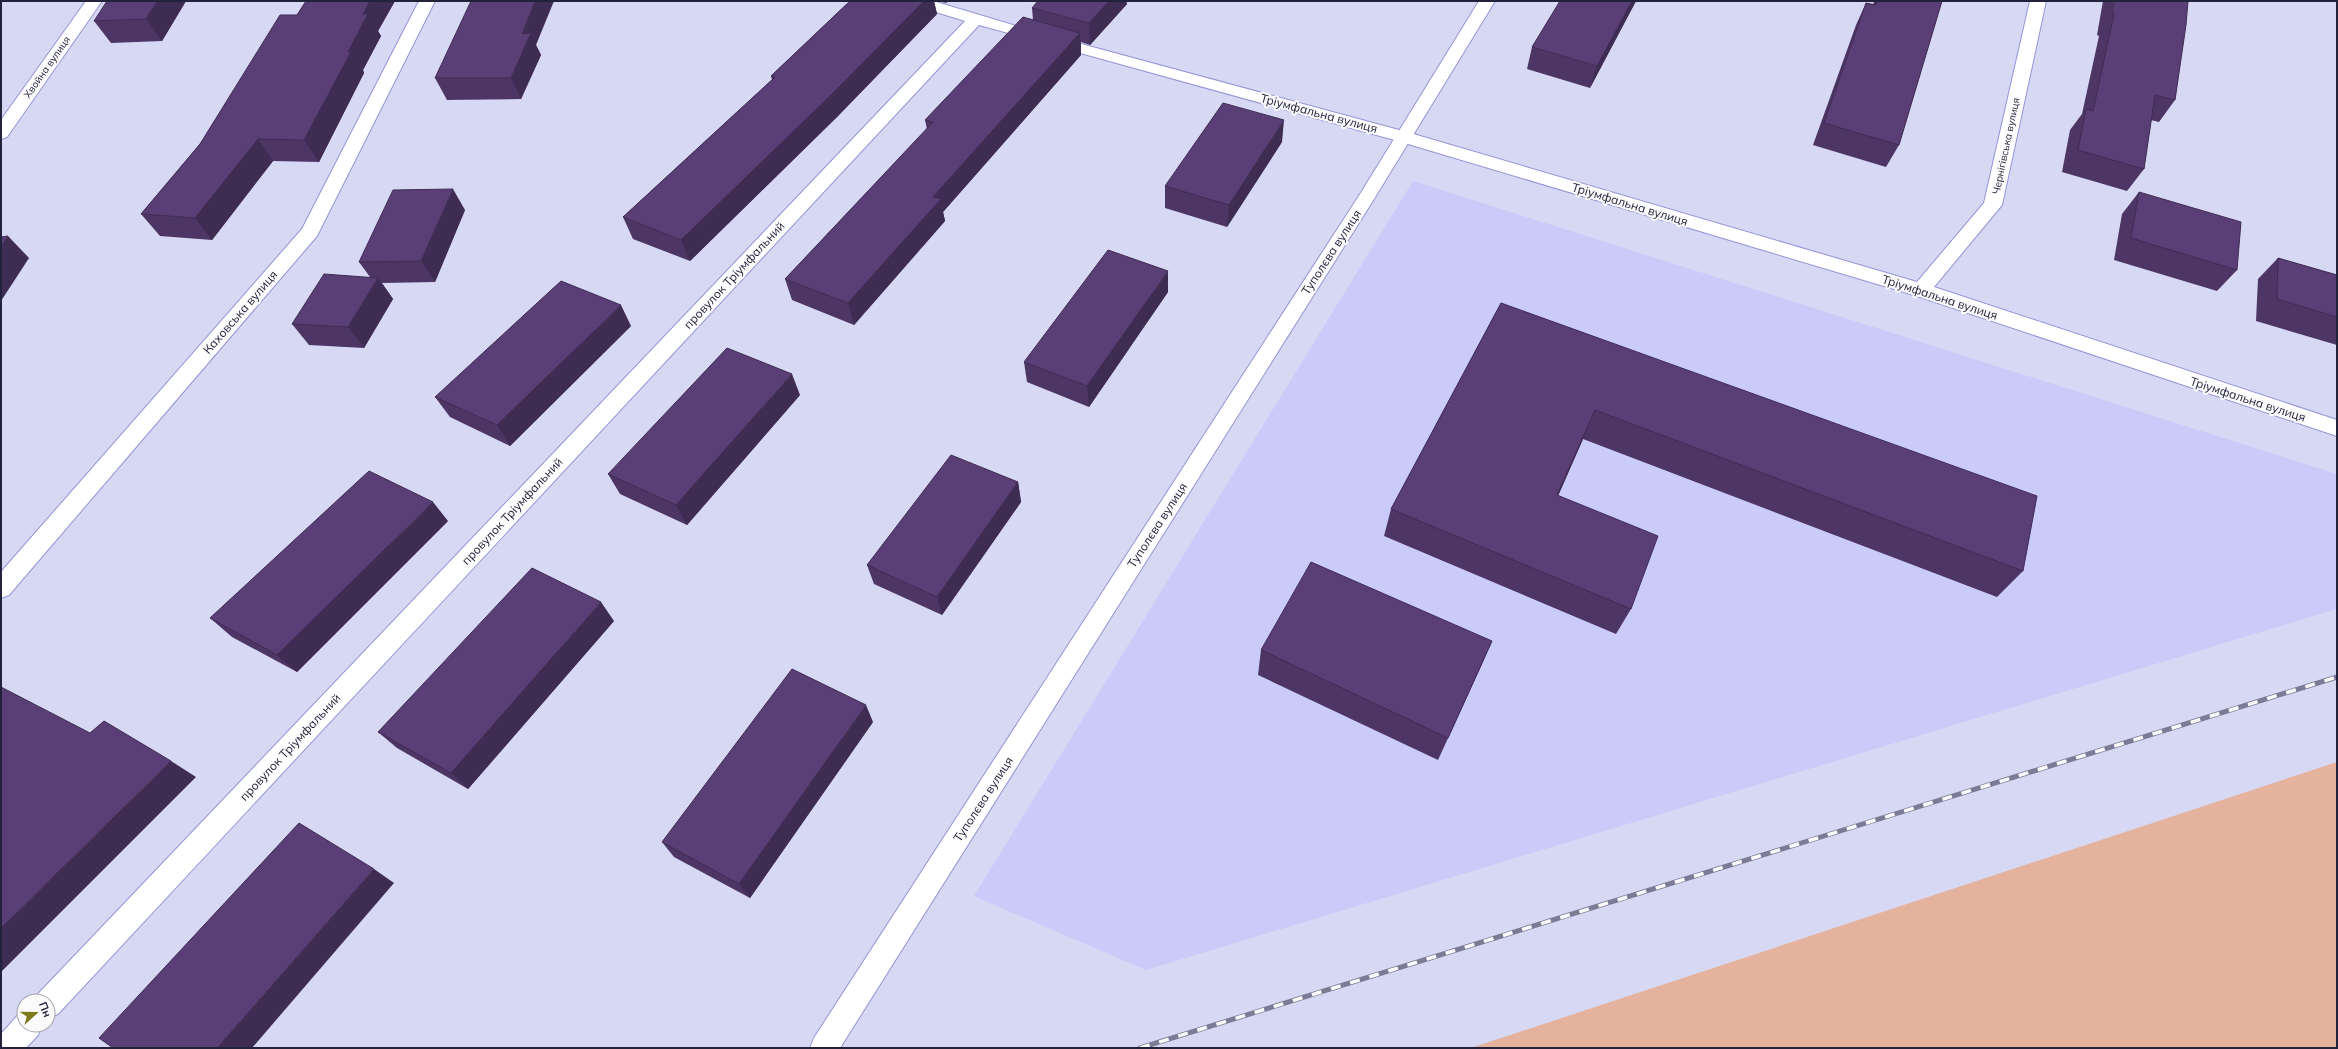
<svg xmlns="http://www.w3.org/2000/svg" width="2338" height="1049" viewBox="0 0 2338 1049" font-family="Mulish,sans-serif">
	<rect width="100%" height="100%" fill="#d7d8f4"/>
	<path fill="#cbcbf9" d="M1413,181l924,293v135l-1191,361 -172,-74z"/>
	<path fill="#e5b39d" d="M2337,762v286h-866z"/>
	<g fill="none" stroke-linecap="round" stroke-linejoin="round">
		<defs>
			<g id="minor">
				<path d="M86,1h16l-95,136 -6,2v-19z"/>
				<path d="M419,1h16l-118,235 -308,359 -8,3v-26l301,-343z"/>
				<path d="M908,1h25l93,28 384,104 507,149 67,-79 46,-202h16l-44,204 -68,82 403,133v16l-423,-141 -516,-154 -419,-116 -921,989 -10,4v-17h-13l3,-7 927,-973 -55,-17z"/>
				<path d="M24,1013v12h18l-4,10 -12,13h-25v-14l17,-19z"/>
			</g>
			<path id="tertiary" d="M1479,1h16l-121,198 -534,849h-30l4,-10 548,-847z"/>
		</defs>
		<use href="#minor" stroke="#9594d5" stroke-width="2"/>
		<use href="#tertiary" stroke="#9594d5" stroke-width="2"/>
		<use href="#minor" fill="#fff" fill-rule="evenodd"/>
		<use href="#tertiary" fill="#fff" fill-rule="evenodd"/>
		<defs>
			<path id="rail" d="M1140,1048l1197,-371"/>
		</defs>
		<use href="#rail" stroke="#7b7b95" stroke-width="5"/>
		<use href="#rail" stroke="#fbfbfb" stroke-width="3.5" stroke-dasharray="10" stroke-linecap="butt"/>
	</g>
	<g fill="#4d3666">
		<path d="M186,1l-24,40 -51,2 -17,-22z"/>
		<path d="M306,1h89l-17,30 3,5 -18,34 1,3 -45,89 -46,-1 -61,79 -52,-4 -19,-22 59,-70 97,-129z"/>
		<path d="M850,1h84l3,13 -100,103 -147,144 -57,-22 -10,-22 149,-137 -1,-4z"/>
		<path d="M938,1h11l-3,2z"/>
		<path d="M1038,1h88l1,3 -37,41 -9,-3v13l-138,157 2,9 -91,104 -62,-25 -7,-21 142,-150 -2,-9 108,-100 -1,-12z"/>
		<path d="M1636,1l-46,87 -63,-19 5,-22z"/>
		<path d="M1874,1h68l-43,144 -13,22 -73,-22 43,-120 10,-22 7,2z"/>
		<path d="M2103,1h85l-13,99 -16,22 -8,-2 -7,49 -17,22 -65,-19 8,-42 12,-16 17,-78 -2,-1z"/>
		<path d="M536,45l5,10 -20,44 -74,1 -12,-22z"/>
		<path d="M1282,142l-55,85 -62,-19v-22z"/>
		<path d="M2139,192l98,78 -20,21 -103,-31 8,-46z"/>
		<path d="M465,210l-30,72 -53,1 11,16 -29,49 -55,-3 -17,-21 78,-47 -11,-15z"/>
		<path d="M2278,258l59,17v70l-81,-24 2,-42z"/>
		<path d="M1168,292l-79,115 -62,-25 -3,-20z"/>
		<path d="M1501,303l522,268 -26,26 -414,-158 -25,57 73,113 -15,25 -232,-98 7,-27z"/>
		<path d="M631,326l-121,120 -60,-29 -15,-20z"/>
		<path d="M800,395l-113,130 -67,-31 -12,-20z"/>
		<path d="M1018,482l3,20 -79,113 -68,-31 -7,-19z"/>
		<path d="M448,521l-151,151 -65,-35 -22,-19z"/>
		<path d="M614,621l-146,168 -71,-41 -19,-16z"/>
		<path d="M1492,641l-11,25 -43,94 -180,-85 3,-25z"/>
		<path d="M873,722l-123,176 -76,-41 -12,-15z"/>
	</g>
	<g fill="#3f2c53">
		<path d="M157,1h29l-24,40 -16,-22z"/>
		<path d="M370,1h25l-17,30 3,5 -18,34 1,3 -45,89 -15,-22 44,-88 15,-38z"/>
		<path d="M535,1h19l-18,44 5,10 -20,44 -10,-21 11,-44z"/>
		<path d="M924,1h10l3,13 -100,103 -147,144 -9,-21z"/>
		<path d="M1109,1h17l1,3 -37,41 -1,-22z"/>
		<path d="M1632,1h4l-46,87 7,-22z"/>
		<path d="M1080,33l1,22 -138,157 2,9 -91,104 -6,-22 85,-106z"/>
		<path d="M1284,120l-2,22 -55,85 2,-22z"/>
		<path d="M258,139l15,22 -61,79 -17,-22z"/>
		<path d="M453,189l12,21 -30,72 -14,-21z"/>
		<path d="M8,236l21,22 -28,43v-54z"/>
		<path d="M1168,271v21l-79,115 -2,-21z"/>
		<path d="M378,278l15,21 -29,49 -16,-21z"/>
		<path d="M621,305l10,21 -121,120 -13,-21z"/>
		<path d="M792,374l8,21 -113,130 -11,-20z"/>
		<path d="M1595,410l-12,29 -37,84 11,-28z"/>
		<path d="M1018,482l3,20 -79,113 -5,-18z"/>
		<path d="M433,502l15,19 -151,151 -20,-17z"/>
		<path d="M601,602l13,19 -146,168 -17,-16z"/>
		<path d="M1492,641l-11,25 -43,94 10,-22z"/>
		<path d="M866,705l7,17 -123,176 -11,-14z"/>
		<path d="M171,761l25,16 -195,195v-44z"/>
		<path d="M374,869l20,14 -142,165h-35z"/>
	</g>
	<g fill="#5a3f77" stroke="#3f2c53">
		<path d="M107,1h50l-11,18 -52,2z"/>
		<path d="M306,1h64l-7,13h5l-20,38h3l-47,88 -46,-1 -63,79 -54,-4 59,-70 80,-129h17z"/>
		<path d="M471,1h64l-13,33 9,-1 -20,45h-76z"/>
		<path d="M850,1h74l-93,94 -150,145 -58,-23 152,-140 -4,-1z"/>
		<path d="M1038,1h71l-20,22 -57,-15z"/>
		<path d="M1560,1h72l-35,65 -65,-19z"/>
		<path d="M1877,1h65l-43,144 -75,-22 42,-120 10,2z"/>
		<path d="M2114,1h74l-2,24 -11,75 -20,-5 -11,74 -66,-19 8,-41 7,2 21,-97h-2z"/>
		<path d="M1023,17l57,16 -147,164 8,2 -93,104 -63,-24 148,-157 -8,-2z"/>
		<path d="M1223,103l61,17 -55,85 -64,-19z"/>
		<path d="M453,189l-32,72 -62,1 34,-72z"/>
		<path d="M2139,192l102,30 -4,48 -106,-32z"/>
		<path d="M8,236l-7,11v-10z"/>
		<path d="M1108,250l60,21 -81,115 -63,-24z"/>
		<path d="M2278,258l59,17v42l-60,-18z"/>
		<path d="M324,274l54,4 -30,49 -56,-3z"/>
		<path d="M561,281l60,24 -124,120 -62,-28z"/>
		<path d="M1501,303l536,193 -14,75 -428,-161 -38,85 101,41 -27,73 -240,-100z"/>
		<path d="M727,348l65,26 -116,131 -68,-31z"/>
		<path d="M951,455l67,27 -81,115 -70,-32z"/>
		<path d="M369,471l64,31 -156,153 -67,-37z"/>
		<path d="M1311,562l181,79 -44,97 -187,-88z"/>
		<path d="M532,568l69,34 -150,171 -73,-41z"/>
		<path d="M792,669l74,36 -127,179 -77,-42z"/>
		<path d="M1,687l89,46 14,-12 67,40 -170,167z"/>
		<path d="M299,823l75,46 -157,179h-104l-14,-10z"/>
	</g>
	<g text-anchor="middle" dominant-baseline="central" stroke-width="4" stroke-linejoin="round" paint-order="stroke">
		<g font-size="10" fill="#23223c" stroke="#fbfbfb">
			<text transform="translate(47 67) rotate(-55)">Хвойна вулиця</text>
			<text transform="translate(2006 146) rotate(-78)">Чернігівська вулиця</text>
		</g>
		<g font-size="12" fill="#23223c" stroke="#fbfbfb">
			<text transform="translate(1319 113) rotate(15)">Тріумфальна вулиця</text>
			<text transform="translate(1630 204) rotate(17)">Тріумфальна вулиця</text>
			<text transform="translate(1331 252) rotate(-57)">Туполєва вулиця</text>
			<text transform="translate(734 275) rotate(-47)">провулок Тріумфальний</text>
			<text transform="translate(1940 297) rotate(18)">Тріумфальна вулиця</text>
			<text transform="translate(240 312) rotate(-49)">Каховська вулиця</text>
			<text transform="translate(2248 399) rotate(18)">Тріумфальна вулиця</text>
			<text transform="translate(512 511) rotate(-47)">провулок Тріумфальний</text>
			<text transform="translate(1157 525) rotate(-57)">Туполєва вулиця</text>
			<text transform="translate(290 747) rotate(-47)">провулок Тріумфальний</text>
			<text transform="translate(983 799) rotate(-57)">Туполєва вулиця</text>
		</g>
	</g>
	<rect width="2338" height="1049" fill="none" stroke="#23223c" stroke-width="4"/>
	<g transform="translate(36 1013) rotate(69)"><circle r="19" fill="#fbfbfb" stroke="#a5a4af"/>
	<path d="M0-3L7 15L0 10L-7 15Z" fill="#80781d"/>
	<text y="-6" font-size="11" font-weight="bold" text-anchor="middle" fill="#23223c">Пн</text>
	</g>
</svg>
